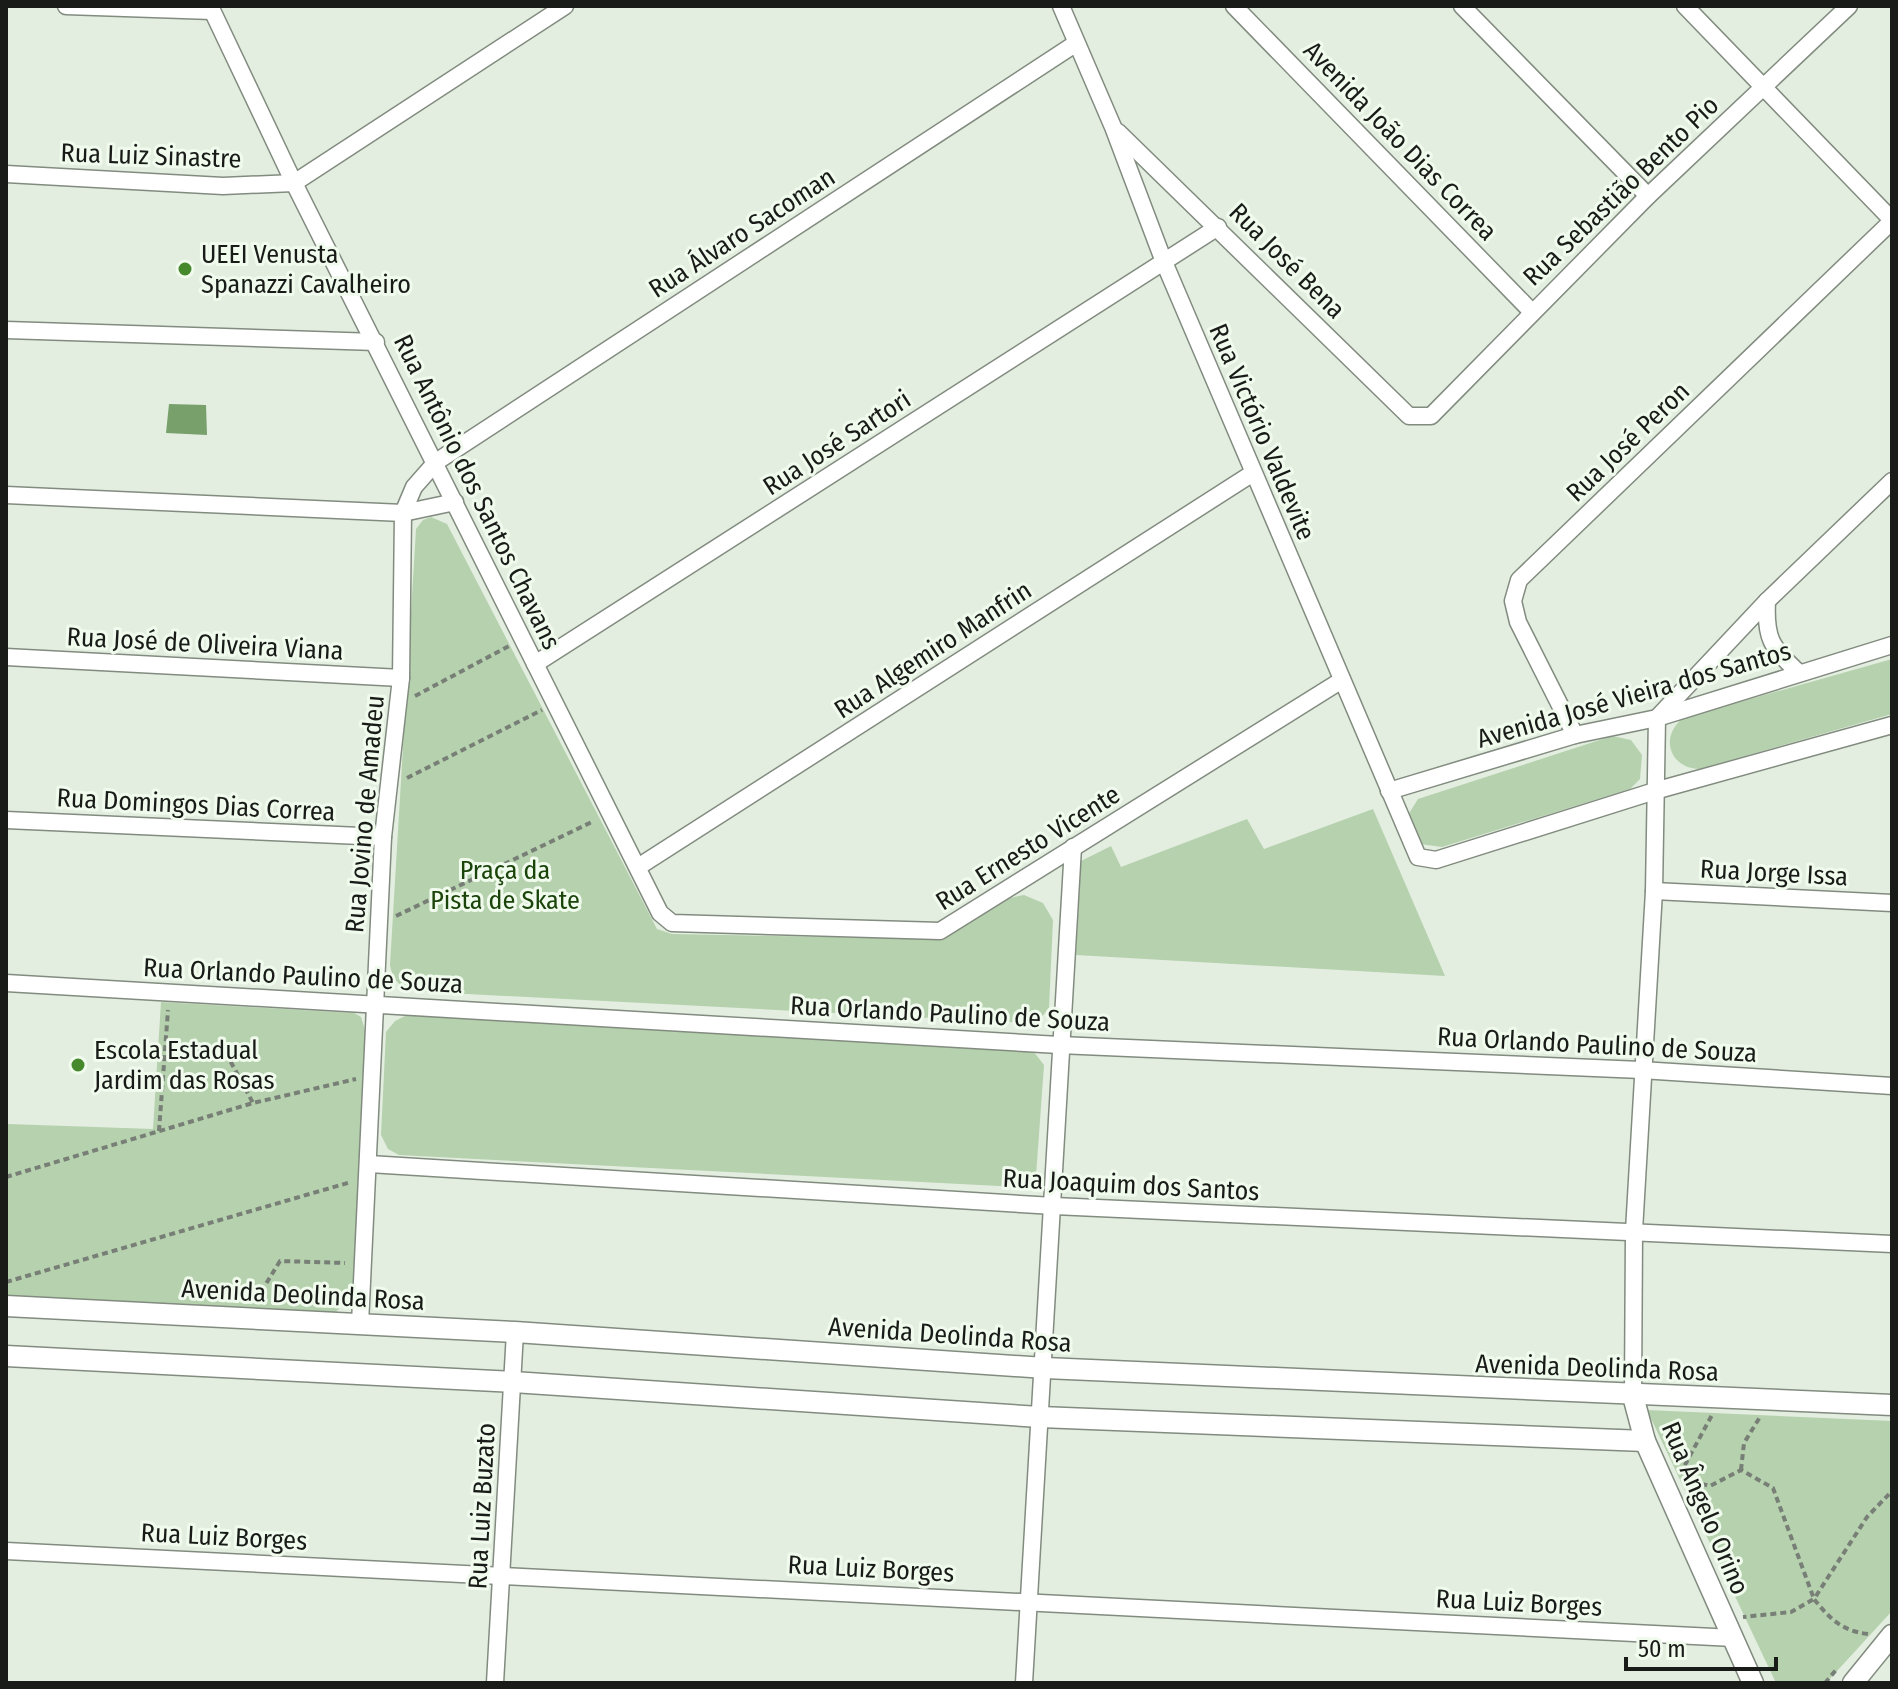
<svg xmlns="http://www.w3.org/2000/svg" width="1898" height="1689" viewBox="0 0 1898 1689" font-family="'Fira Sans Condensed',sans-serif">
	<rect width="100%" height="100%" fill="#e3eee0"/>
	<g fill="#b6d1ae">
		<path d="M431,517l16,7 210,405 15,5 271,5 66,-41 15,-3 19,8 10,17 -4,88 -8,10 -13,5 -618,-32c-12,-6 -18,-13 -20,-26l26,-436 7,-9z"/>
		<path d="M1892,659v55l-193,55c-29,-1 -40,-32 -16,-51z"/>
		<path d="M1612,736l19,4 11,15 -2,24 -10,10 -188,58 -22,-3 -12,-29 10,-16z"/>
		<path d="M1373,809l72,167 -369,-21 5,-94 30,-15 10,21 126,-48 17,30z"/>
		<path d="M161,1002l193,11 7,4 4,13 -12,265 -19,19 -328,-17 2,-173 145,5z"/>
		<path d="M407,1015l623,32 14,18 -8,111 -6,7 -11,4 -620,-32 -11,-6 -7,-14 5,-103 9,-11z"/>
		<path d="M1647,1410l245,11v190l-66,72h-50z"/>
	</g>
	<path fill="#77a06b" d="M169,404l37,1 1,30 -41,-2z"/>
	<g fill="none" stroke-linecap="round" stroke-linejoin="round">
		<defs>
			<g id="minor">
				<path d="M66,6l146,5"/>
				<path d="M210,6l84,177 366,730 12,10 268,8 402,-251"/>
				<path d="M1061,6l52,121 51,135 254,595 18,3 222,-70 234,-65"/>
				<path d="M1234,6l297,305"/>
				<path d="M1462,6l186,190"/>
				<path d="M1685,6l207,214"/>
				<path d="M1118,132l291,284h22l217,-220 201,-190"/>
				<path d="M6,174l217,12 71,-3 271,-177"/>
				<path d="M6,330l370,12"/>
				<path d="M6,495l397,18 52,-11"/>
				<path d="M1767,601c-2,37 4,46 31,71"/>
				<path d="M6,657l395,21"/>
				<path d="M535,664l683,-437"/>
				<path d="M1575,735l-57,-113 -5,-21 6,-21 373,-359"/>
				<path d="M1389,791l186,-56 82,-17 235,-73"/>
				<path d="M6,820l377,17"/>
				<path d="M638,867l615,-394"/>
				<path d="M1654,891l238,12"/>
				<path d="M6,983l1053,62 582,25 251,16"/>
				<path d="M369,1164l685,42 838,38"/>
				<path d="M360,1324l23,-487 18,-159 2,-165 11,-26 22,-25 639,-418"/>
				<path d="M1633,1396l1,-165 20,-340 3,-173 110,-117 125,-120"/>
				<path d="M6,1551l1728,87"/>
				<path d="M495,1683l20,-351"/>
				<path d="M1024,1683l49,-836"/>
			</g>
			<g id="tertiary">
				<path d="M6,1306l509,26 530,36 847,37"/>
				<path d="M6,1356l507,26 527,35 605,24"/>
				<path d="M1633,1396l12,45 108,242"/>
				<path d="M1853,1683l39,-48"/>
			</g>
		</defs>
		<use href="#minor" stroke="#828b7f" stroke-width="19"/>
		<use href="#tertiary" stroke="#828b7f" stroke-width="23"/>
		<g stroke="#787f76" stroke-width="4" stroke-dasharray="6 4" stroke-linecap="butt">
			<path d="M415,696l94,-50"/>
			<path d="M407,778l135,-68"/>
			<path d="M396,916l198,-95"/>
			<path d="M166,1049l60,4 27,50"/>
			<path d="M159,1131l9,-121"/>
			<path d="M6,1177l247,-74 103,-24"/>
			<path d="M6,1282l345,-100"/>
			<path d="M256,1300l24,-39 65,2"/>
			<path d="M1741,1470l3,-27 16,-26"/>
			<path d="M1680,1474l32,-59"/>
			<path d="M1682,1479l28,7 31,-16 32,18 41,111 -23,13 -48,5"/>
			<path d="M1868,1634c-26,-3 -38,-15 -54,-35l53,-82 25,-26"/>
			<path d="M1825,1683l11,-13"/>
		</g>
		<use href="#minor" stroke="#fff" stroke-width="16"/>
		<use href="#tertiary" stroke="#fff" stroke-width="20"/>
	</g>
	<g fill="#46892d" stroke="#f0fbed" stroke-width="3">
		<circle cx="185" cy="269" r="8"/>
		<circle cx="78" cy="1065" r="8"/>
	</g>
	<g text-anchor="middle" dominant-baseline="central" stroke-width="6" stroke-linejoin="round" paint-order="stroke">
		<g font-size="26" fill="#181b17" stroke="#f0fbed">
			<text transform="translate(1400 141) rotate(46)">Avenida João Dias Correa</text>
			<text transform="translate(151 156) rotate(2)">Rua Luiz Sinastre</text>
			<text transform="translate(1621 191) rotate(-44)">Rua Sebastião Bento Pio</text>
			<text transform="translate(742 233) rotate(-33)">Rua Álvaro Sacoman</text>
			<text transform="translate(1287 261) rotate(45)">Rua José Bena</text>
			<text transform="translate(1262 432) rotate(67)">Rua Victório Valdevite</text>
			<text transform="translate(1628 442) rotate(-44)">Rua José Peron</text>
			<text transform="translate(837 443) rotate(-33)">Rua José Sartori</text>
			<text transform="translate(477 492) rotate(64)">Rua Antônio dos Santos Chavans</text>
			<text transform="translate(205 644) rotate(3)">Rua José de Oliveira Viana</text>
			<text transform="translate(933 650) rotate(-33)">Rua Algemiro Manfrin</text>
			<text transform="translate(1634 695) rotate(-16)">Avenida José Vieira dos Santos</text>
			<text transform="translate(196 805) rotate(3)">Rua Domingos Dias Correa</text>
			<text transform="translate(365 814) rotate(-85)">Rua Jovino de Amadeu</text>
			<text transform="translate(1028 848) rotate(-32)">Rua Ernesto Vicente</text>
			<text transform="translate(1774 873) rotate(3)">Rua Jorge Issa</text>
			<text transform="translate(303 976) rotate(3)">Rua Orlando Paulino de Souza</text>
			<text transform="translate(950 1014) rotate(3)">Rua Orlando Paulino de Souza</text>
			<text transform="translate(1597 1045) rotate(3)">Rua Orlando Paulino de Souza</text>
			<text transform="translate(1131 1185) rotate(3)">Rua Joaquim dos Santos</text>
			<text transform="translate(303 1295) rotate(3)">Avenida Deolinda Rosa</text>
			<text transform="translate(950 1335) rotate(4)">Avenida Deolinda Rosa</text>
			<text transform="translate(1597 1368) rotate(2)">Avenida Deolinda Rosa</text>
			<text transform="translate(482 1506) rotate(-87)">Rua Luiz Buzato</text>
			<text transform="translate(1705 1508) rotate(67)">Rua Ângelo Orino</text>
			<text transform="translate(224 1537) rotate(3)">Rua Luiz Borges</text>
			<text transform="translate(871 1569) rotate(3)">Rua Luiz Borges</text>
			<text transform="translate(1519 1603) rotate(3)">Rua Luiz Borges</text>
		</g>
		<g font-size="26" fill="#181b17" stroke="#f0fbed" text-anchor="start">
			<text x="201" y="254">UEEI Venusta<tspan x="201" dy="30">Spanazzi Cavalheiro</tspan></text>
			<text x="94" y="1050">Escola Estadual<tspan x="94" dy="30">Jardim das Rosas</tspan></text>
		</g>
		<g font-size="26" fill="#1b440b" stroke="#f0fbed">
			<text x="505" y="870">Praça da<tspan x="505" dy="30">Pista de Skate</tspan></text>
		</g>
	</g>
	<rect width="1898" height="1689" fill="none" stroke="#181b17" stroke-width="16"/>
	<path d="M1626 1657v12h150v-12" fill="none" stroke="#181b17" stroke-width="4"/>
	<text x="1638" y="1657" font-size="24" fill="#181b17" stroke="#f0fbed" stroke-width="6" paint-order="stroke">50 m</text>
</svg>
